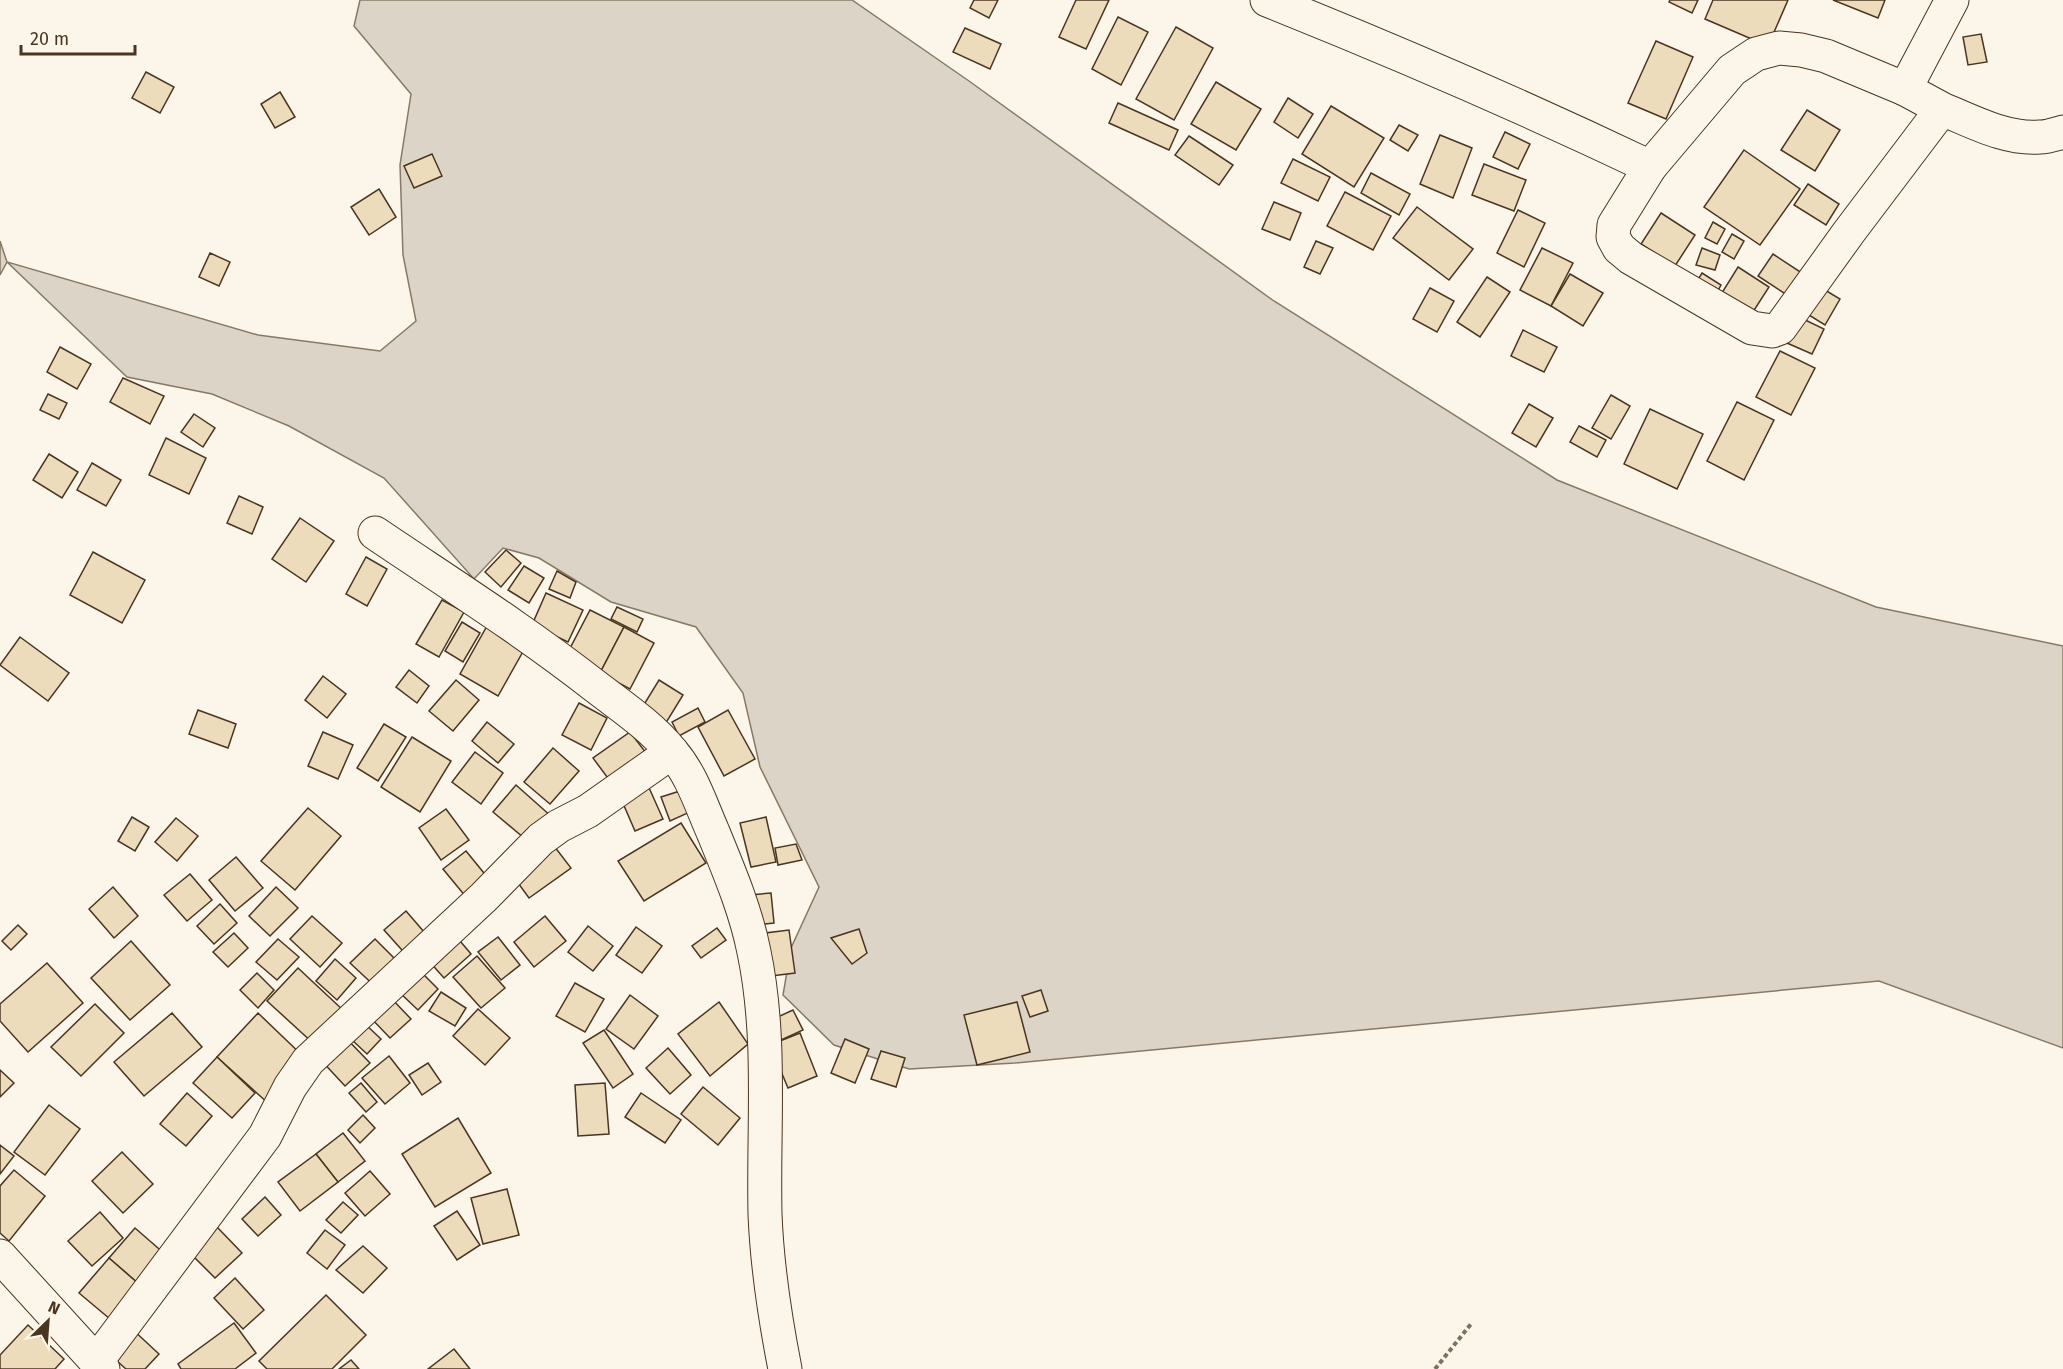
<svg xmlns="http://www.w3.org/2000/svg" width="2063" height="1369" viewBox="0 0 2063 1369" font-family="'Fira Sans',sans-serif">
	<rect width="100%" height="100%" fill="#fbf6e9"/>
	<path fill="#dcd4c6" stroke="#887966" stroke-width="1.5" d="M360,0h492l117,81 305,220 283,179 319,127 187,39v402l-184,-67 -864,82 -106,6 -75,-24 -51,-50 8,-47 28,-61 -59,-120 -17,-74 -47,-66 -85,-25 -72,-44 -36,-10 -29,31 -90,-101 -95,-52 -77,-32 -85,-17 -120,-115 -7,13v-34l7,21 251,73 122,16 36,-30 -13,-66 -3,-90 11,-71 -57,-68z"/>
	<g fill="#ecdcbc" stroke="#4a3520" stroke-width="1.5">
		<path d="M974,0h24l-9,18 -19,-10z"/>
		<path d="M1076,0h33l-23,49 -27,-12z"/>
		<path d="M1670,0h28l-6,13 -23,-11z"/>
		<path d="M1713,0h75l-20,46 -63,-27z"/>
		<path d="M1833,0h52l-7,18z"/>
		<path d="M1118,17l30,15 -27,53 -29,-16z"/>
		<path d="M1176,27l37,21 -39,72 -38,-21z"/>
		<path d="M965,28l36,16 -11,25 -37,-17z"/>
		<path d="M1981,34l6,28 -19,3 -5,-28z"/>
		<path d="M1656,41l37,16 -27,62 -38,-16z"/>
		<path d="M146,72l28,15 -14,26 -28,-15z"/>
		<path d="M1216,82l45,27 -25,41 -45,-26z"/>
		<path d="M280,92l15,25 -20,11 -14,-24z"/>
		<path d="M1288,98l25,16 -15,24 -24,-16z"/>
		<path d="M1118,103l60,27 -9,20 -60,-27z"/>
		<path d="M1331,106l53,32 -30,49 -52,-33z"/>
		<path d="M1807,110l33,20 -25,41 -34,-21z"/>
		<path d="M1399,125l19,10 -10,16 -18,-11z"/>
		<path d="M1505,132l25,12 -12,25 -25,-12z"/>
		<path d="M1440,135l32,13 -19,50 -33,-14z"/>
		<path d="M1189,136l44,29 -14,20 -44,-30z"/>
		<path d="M1744,150l56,39 -40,56 -56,-38z"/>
		<path d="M432,154l10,22 -28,12 -10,-22z"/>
		<path d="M1293,159l37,18 -12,24 -37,-18z"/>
		<path d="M1484,164l42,16 -12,31 -42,-16z"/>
		<path d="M1371,173l39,21 -11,21 -38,-22z"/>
		<path d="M1808,184l31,20 -13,21 -32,-20z"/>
		<path d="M379,189l17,28 -27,18 -18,-28z"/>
		<path d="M1345,192l46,24 -18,34 -46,-24z"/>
		<path d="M1274,202l27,11 -11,27 -28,-11z"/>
		<path d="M1417,207l56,42 -24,31 -56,-42z"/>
		<path d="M1518,210l27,13 -21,44 -27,-14z"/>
		<path d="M1661,213l34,22 -20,31 -34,-22z"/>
		<path d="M1713,222l12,7 -8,15 -12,-6z"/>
		<path d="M1732,234l12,7 -10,18 -12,-7z"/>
		<path d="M1316,241l17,7 -13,26 -16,-7z"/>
		<path d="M1542,248l31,15 -22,43 -31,-16z"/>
		<path d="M1702,248l18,7 -5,15 -19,-5z"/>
		<path d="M210,253l20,9 -11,24 -20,-9z"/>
		<path d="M1773,254l35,23 -15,22 -35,-23z"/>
		<path d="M1738,267l31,20 -18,28 -31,-19z"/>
		<path d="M1702,273l19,12 -10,18 -20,-12z"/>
		<path d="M1570,274l33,19 -20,33 -32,-20z"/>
		<path d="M1487,277l23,15 -30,45 -23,-15z"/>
		<path d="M1820,287l20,12 -15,26 -21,-13z"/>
		<path d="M1430,288l24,13 -17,31 -24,-13z"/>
		<path d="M1799,317l25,12 -12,25 -25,-11z"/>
		<path d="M1523,330l34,17 -13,25 -33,-16z"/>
		<path d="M60,347l31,17 -14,25 -30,-17z"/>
		<path d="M1780,351l35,17 -24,47 -35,-18z"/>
		<path d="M123,378l41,18 -14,28 -40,-22z"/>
		<path d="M48,394l19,9 -8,16 -19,-9z"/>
		<path d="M1611,395l19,11 -19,33 -19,-11z"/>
		<path d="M1737,402l37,18 -30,60 -37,-19z"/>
		<path d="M1529,404l24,14 -17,29 -24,-14z"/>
		<path d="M1650,409l53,25 -26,55 -53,-25z"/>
		<path d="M194,414l21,14 -12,19 -22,-15z"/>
		<path d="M1579,426l27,14 -9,17 -27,-15z"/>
		<path d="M166,438l40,20 -17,36 -40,-19z"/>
		<path d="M49,454l29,18 -16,26 -29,-18z"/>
		<path d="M92,463l29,17 -15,26 -29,-16z"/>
		<path d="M239,496l24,11 -11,27 -25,-11z"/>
		<path d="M300,518l34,23 -28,41 -34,-23z"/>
		<path d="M506,550l15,13 -20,24 -16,-15z"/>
		<path d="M93,552l52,28 -23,43 -52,-28z"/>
		<path d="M366,557l21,12 -20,37 -21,-12z"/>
		<path d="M524,566l20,12 -15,25 -21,-13z"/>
		<path d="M557,571l19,11 -6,16 -21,-9z"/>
		<path d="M546,593l37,17 -15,32 -36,-17z"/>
		<path d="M442,600l22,12 -25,45 -23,-13z"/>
		<path d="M617,607l26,12 -6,13 -26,-13z"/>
		<path d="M590,610l34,17 -24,46 -34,-17z"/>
		<path d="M462,622l18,11 -17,29 -18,-11z"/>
		<path d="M487,626l38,22 -27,48 -38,-22z"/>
		<path d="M624,627l30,16 -24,46 -30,-16z"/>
		<path d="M20,637l49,36 -21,28 -48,-36z"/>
		<path d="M409,670l20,16 -12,17 -21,-16z"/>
		<path d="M323,676l23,18 -19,24 -22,-18z"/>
		<path d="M456,680l23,20 -26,31 -24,-20z"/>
		<path d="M659,680l24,15 -19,31 -24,-15z"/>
		<path d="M579,703l28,15 -16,32 -29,-15z"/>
		<path d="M698,708l7,14 -26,14 -7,-14z"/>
		<path d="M198,710l38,14 -8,24 -39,-14z"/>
		<path d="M728,710l27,49 -31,17 -26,-49z"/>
		<path d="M487,722l27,22 -16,19 -26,-22z"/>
		<path d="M384,724l22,13 -28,44 -21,-13z"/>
		<path d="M323,732l30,13 -15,34 -30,-13z"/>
		<path d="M630,732l20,26 -37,27 -20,-27z"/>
		<path d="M412,737l39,24 -31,51 -39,-25z"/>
		<path d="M553,748l26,23 -29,33 -26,-22z"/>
		<path d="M475,752l28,21 -22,31 -29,-22z"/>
		<path d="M646,781l17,38 -28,12 -16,-37z"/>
		<path d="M516,785l36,32 -22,26 -37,-31z"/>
		<path d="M680,791l10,21 -20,9 -9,-24z"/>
		<path d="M308,808l33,28 -46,54 -34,-29z"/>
		<path d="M446,809l23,31 -28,20 -22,-32z"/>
		<path d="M132,817l17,10 -14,24 -17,-10z"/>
		<path d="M766,817l10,45 -25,5 -11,-44z"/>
		<path d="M176,818l22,18 -21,25 -22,-19z"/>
		<path d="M681,823l25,40 -62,38 -26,-40z"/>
		<path d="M551,842l20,26 -42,30 -19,-26z"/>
		<path d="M796,844l6,16 -24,5 -3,-17z"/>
		<path d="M466,851l22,27 -22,19 -23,-28z"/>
		<path d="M236,857l27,31 -28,23 -26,-31z"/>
		<path d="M190,874l22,26 -25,21 -23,-26z"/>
		<path d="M113,887l25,29 -24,22 -25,-29z"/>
		<path d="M276,887l22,21 -28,28 -21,-20z"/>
		<path d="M771,893l3,30 -21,2 -3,-30z"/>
		<path d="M220,904l17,19 -23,21 -17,-18z"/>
		<path d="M406,911l25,29 -21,19 -26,-29z"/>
		<path d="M312,916l30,27 -22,24 -30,-28z"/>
		<path d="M545,916l21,25 -32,26 -20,-25z"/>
		<path d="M18,925l9,9 -16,16 -9,-9z"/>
		<path d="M588,926l25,20 -20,25 -25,-19z"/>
		<path d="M636,927l26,19 -20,27 -26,-18z"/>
		<path d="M717,928l9,12 -25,18 -9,-12z"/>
		<path d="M859,929l8,24 -15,11 -21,-26z"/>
		<path d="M789,930l6,43 -32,4 -6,-43z"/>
		<path d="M234,933l14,15 -20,19 -15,-15z"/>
		<path d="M455,935l16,19 -27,24 -16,-18z"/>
		<path d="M498,937l22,28 -19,15 -23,-28z"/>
		<path d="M278,939l21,18 -22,23 -21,-18z"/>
		<path d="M375,939l27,27 -23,24 -29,-27z"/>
		<path d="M131,941l39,44 -40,35 -39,-42z"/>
		<path d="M477,956l28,32 -24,20 -28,-31z"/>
		<path d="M335,959l21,19 -19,22 -21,-19z"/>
		<path d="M47,963l36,40 -55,49 -28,-31v-17z"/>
		<path d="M298,968l46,43 -30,33 -47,-43z"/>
		<path d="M419,970l19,19 -20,21 -20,-19z"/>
		<path d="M257,973l17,17 -16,18 -18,-18z"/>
		<path d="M575,983l29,16 -19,33 -29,-16z"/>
		<path d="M1041,990l7,21 -18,6 -8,-21z"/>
		<path d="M441,992l25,16 -11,18 -26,-15z"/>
		<path d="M630,995l28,21 -24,33 -28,-20z"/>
		<path d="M390,997l21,22 -21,19 -21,-22z"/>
		<path d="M719,1002l29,42 -38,32 -32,-42z"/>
		<path d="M1017,1002l13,50 -53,13 -13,-50z"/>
		<path d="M95,1004l29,29 -43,43 -30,-29z"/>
		<path d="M478,1009l32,29 -25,27 -32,-29z"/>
		<path d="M793,1010l10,20 -24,11 -10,-20z"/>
		<path d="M172,1013l30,34 -58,49 -30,-34z"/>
		<path d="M258,1013l49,47 -38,44 -52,-47z"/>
		<path d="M365,1024l16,15 -14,15 -16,-15z"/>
		<path d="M604,1030l29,44 -20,14 -30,-45z"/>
		<path d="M800,1033l17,43 -29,12 -18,-43z"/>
		<path d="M344,1036l26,27 -25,23 -26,-28z"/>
		<path d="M845,1039l24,10 -14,34 -24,-10z"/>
		<path d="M668,1048l23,27 -21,19 -24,-26z"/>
		<path d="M881,1051l24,7 -9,29 -25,-8z"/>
		<path d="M389,1056l21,27 -25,21 -23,-26z"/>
		<path d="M217,1057l38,36 -23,25 -39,-35z"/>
		<path d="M428,1063l13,19 -19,13 -13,-20z"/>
		<path d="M0,1070l14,13 -14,14z"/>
		<path d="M361,1083l16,19 -11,10 -17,-19z"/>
		<path d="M605,1083l4,51 -31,2 -3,-51z"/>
		<path d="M703,1087l37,31 -22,27 -37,-31z"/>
		<path d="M187,1093l25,23 -26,30 -26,-22z"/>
		<path d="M641,1093l40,27 -16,23 -40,-26z"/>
		<path d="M49,1105l31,24 -35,46 -31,-23z"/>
		<path d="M363,1115l12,13 -15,15 -12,-13z"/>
		<path d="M458,1118l33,55 -56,34 -33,-53z"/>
		<path d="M343,1133l22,28 -27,21 -22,-28z"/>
		<path d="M0,1145l14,11 -14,18z"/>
		<path d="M122,1152l31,32 -30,29 -31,-32z"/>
		<path d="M316,1154l22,28 -38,29 -22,-29z"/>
		<path d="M14,1170l31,26 -36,45 -9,-8v-47z"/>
		<path d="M370,1171l20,23 -25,22 -20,-23z"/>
		<path d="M507,1189l12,46 -36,9 -12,-46z"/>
		<path d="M265,1197l16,18 -23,21 -16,-17z"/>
		<path d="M343,1202l15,13 -17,18 -15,-13z"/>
		<path d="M457,1211l23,34 -23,15 -23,-34z"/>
		<path d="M100,1212l23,26 -31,28 -24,-25z"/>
		<path d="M217,1227l25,26 -27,25 -25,-25z"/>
		<path d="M135,1228l31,27 -26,30 -31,-27z"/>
		<path d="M325,1230l20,15 -18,24 -20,-16z"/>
		<path d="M363,1246l24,22 -24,25 -27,-23z"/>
		<path d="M109,1258l31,27 -30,34 -31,-26z"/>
		<path d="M235,1278l29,32 -21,19 -29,-31z"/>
		<path d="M326,1295l40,40 -34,34h-65l-8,-8z"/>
		<path d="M234,1323l22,30 -21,16h-54l-3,-5z"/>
		<path d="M28,1325l36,34 -9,10h-55v-14z"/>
		<path d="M131,1328l28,26 -14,15h-19l-18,-16z"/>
		<path d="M454,1349l16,20h-42z"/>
		<path d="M351,1360l8,9h-20z"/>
	</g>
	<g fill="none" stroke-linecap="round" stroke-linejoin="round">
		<defs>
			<g id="street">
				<path d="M1267,0c130,52 257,107 383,167"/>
				<path d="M1905,89l47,-89"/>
				<path d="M1942,109l-37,-20 -79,-33 -25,-6 -22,-2 -23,6 -24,16 -82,97 -36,58 -1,12 6,11 12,10 121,70 20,3 8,-3 69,-96 93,-123c30,12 64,31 98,28 8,0 16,-3 23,-5"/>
				<path d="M375,533c74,50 150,98 220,153 26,20 56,40 77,66 20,23 29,53 41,80 16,39 33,79 41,120 18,86 9,175 11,262 2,52 10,104 20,155"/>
				<path d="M0,1256l103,113"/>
				<path d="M96,1362l169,-226 25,-49 18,-26 176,-164 57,-58 18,-13 29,-15 84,-59"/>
			</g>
		</defs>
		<use href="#street" stroke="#4a3520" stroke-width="35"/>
		<path stroke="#7f6f5c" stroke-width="4" stroke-dasharray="4.5 3" stroke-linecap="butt" d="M1435,1369l36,-45"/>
		<use href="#street" stroke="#fbf6e9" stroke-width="33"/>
	</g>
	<g transform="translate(48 1321) rotate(25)" stroke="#fbf6e9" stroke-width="4.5" paint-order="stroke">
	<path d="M0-4.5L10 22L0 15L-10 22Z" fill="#4a3520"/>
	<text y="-9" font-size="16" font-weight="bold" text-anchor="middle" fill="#4a3520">N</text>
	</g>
	<path d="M21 45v9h114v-9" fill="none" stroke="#4a3520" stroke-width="3"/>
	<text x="30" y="45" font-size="18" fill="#4a3520" stroke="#fbf6e9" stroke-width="4.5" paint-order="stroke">20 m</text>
</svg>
